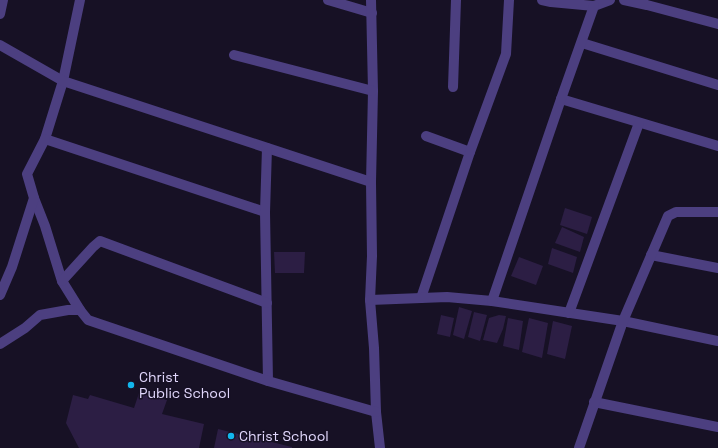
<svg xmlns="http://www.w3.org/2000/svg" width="718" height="448" viewBox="0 0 718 448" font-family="'Space Grotesk',sans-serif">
	<rect width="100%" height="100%" fill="#171125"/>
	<g fill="#2c1e44">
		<path d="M565,208l27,9 -5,17 -27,-9z"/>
		<path d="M562,227l22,10 -4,15 -25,-9z"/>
		<path d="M552,248l25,9 -4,16 -25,-9z"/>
		<path d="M274,252h31l-1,21h-29z"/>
		<path d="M519,257l24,9 -7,19 -25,-9z"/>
		<path d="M459,307l13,4 -8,28 -11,-4z"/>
		<path d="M474,312l13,3 -7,26 -12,-4z"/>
		<path d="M441,315l13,3 -4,19 -13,-3z"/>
		<path d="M499,315l7,1 -3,13 -6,14 -14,-3 6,-22z"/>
		<path d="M508,318l15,3 -4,29 -16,-4z"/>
		<path d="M529,318l19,5 -6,35 -20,-6z"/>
		<path d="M553,321l19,5 -7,33 -18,-5z"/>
		<path d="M139,393l28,7 -5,14 42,10 -5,24h-120l-13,-25 7,-28 15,4 2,-4 44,13z"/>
		<path d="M218,429l74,18v1h-78z"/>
	</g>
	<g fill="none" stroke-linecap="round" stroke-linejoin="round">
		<g stroke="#4c3f80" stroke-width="10">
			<path d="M80,0l-17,81 -18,58 220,73"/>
			<path d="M328,0l44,13"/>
			<path d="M371,0l2,91 -2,91 1,74 -2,44 4,48 2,64 4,36"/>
			<path d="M542,0l9,2 43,4 16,-6"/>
			<path d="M624,0l23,5 71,19"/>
			<path d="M0,14l3,-14"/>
			<path d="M582,43l136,42"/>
			<path d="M0,45l63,36 308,101"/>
			<path d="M234,55l139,36"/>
			<path d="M453,87l3,-87"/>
			<path d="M561,99l157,47"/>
			<path d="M426,136l44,16"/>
			<path d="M267,148l-2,64 3,169"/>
			<path d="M34,198l11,28 17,55 18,29"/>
			<path d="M651,255l67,13"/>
			<path d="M62,281l31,-34 7,-6 167,62"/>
			<path d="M0,295l12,-28 22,-69 -7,-24 18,-35"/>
			<path d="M421,298l49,-146 36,-98 3,-54"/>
			<path d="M370,300l77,-3 45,4 131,20 95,20"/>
			<path d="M492,301l69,-202 33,-93"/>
			<path d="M569,313l70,-190"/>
			<path d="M0,344l25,-16 15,-13 28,-5h12l8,10 180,61 108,31"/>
			<path d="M594,402l124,25"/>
			<path d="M579,448l44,-127 45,-105 8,-4h42"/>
		</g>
	</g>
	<g fill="#12b6ed" stroke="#171125" stroke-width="1.5">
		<circle cx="131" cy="385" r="4"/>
		<circle cx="231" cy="436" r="4"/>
	</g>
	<g text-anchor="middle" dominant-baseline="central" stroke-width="3" stroke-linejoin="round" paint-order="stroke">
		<g font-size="14" fill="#e1d7fc" stroke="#171125" text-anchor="start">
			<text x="139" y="377">Christ<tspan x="139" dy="16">Public School</tspan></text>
			<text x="239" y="436">Christ School</text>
		</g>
	</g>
</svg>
